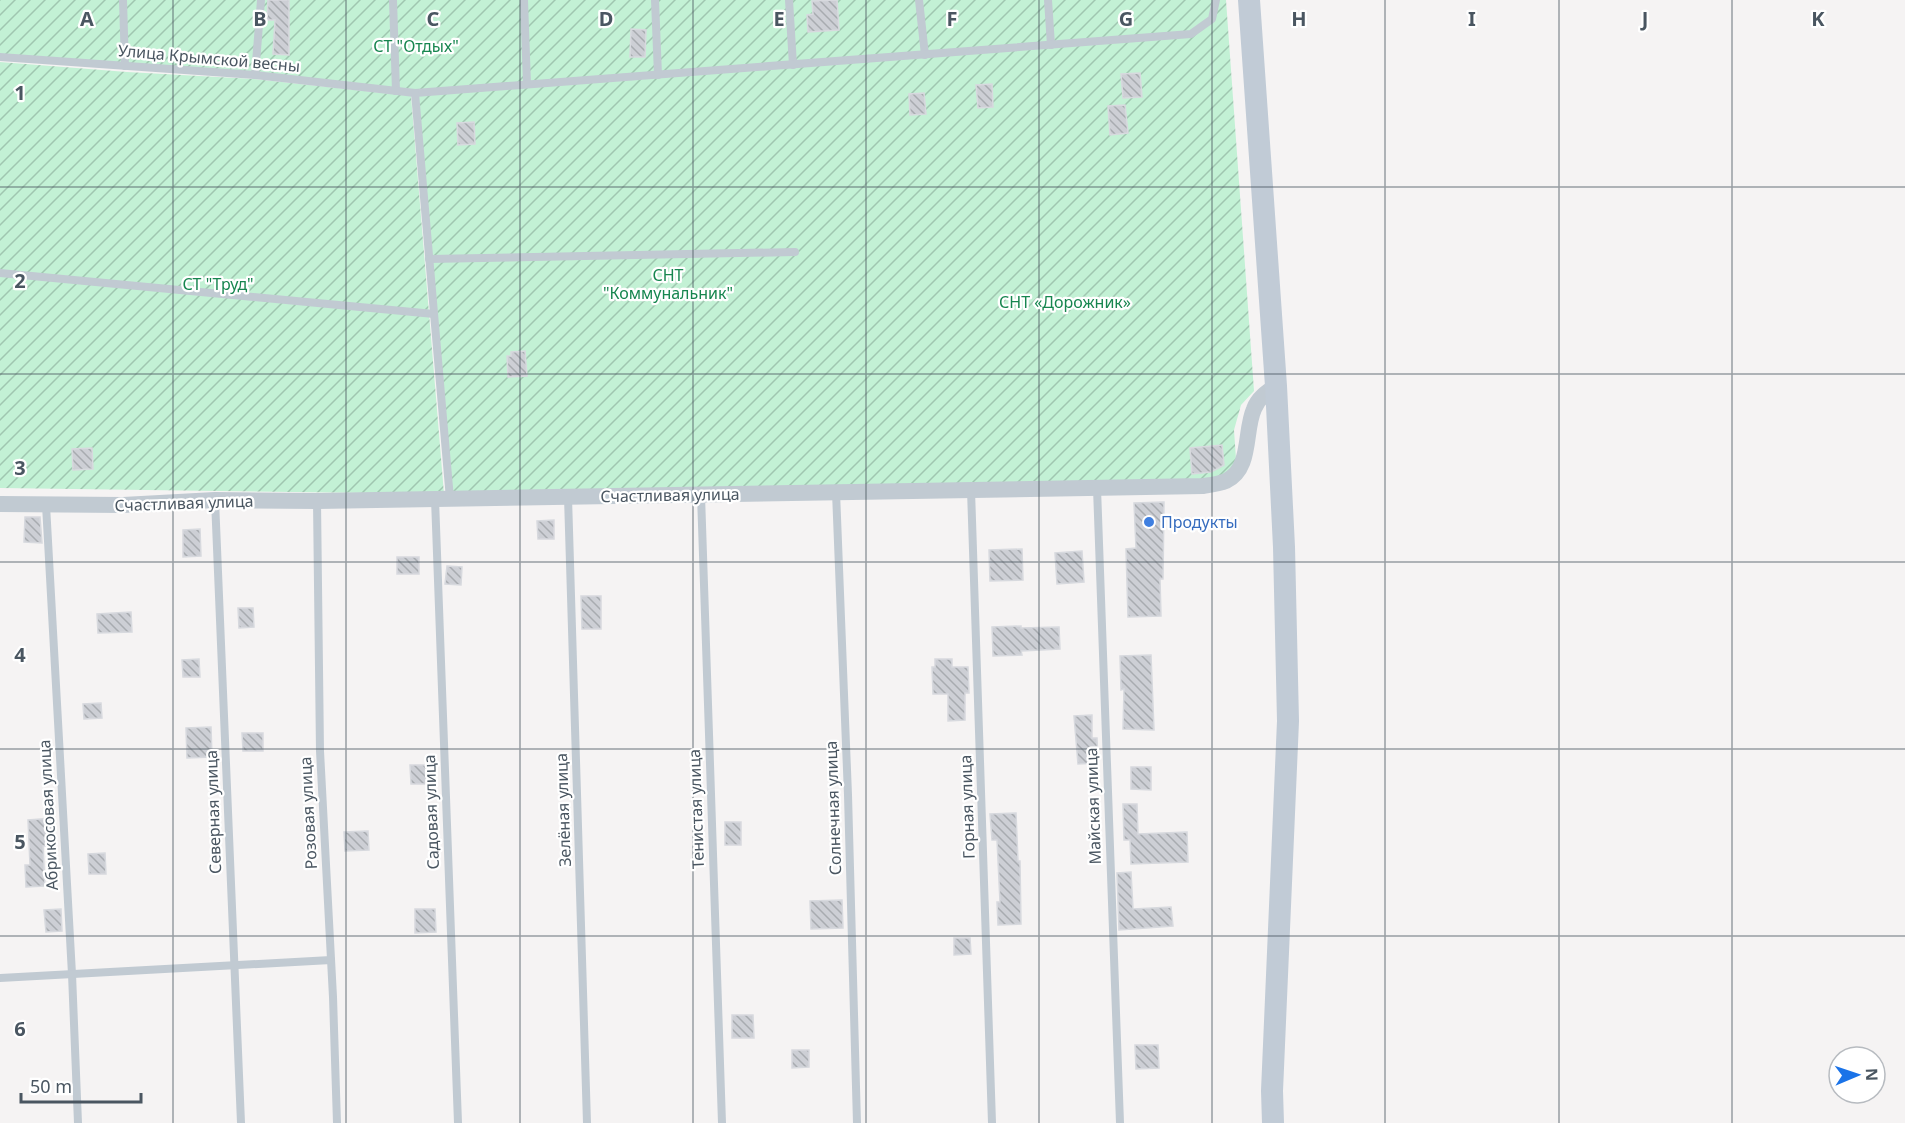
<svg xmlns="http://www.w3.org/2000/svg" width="1905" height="1123" viewBox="0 0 1905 1123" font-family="'Noto Sans',sans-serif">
	<defs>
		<pattern id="garden-furrows" width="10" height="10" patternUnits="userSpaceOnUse" patternTransform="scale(1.5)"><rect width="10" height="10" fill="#c3f1d5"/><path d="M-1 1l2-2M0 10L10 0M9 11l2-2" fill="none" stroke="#a0c6b0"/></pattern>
		<pattern id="building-back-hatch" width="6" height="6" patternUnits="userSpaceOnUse" patternTransform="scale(1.5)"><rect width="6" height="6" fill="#cdcfd5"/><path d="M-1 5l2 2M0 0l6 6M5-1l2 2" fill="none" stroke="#a8abb0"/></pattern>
	</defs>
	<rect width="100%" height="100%" fill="#f5f3f3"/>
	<g fill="url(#garden-furrows)">
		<path d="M0,0h1226l28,391 -13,14 -7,25 2,29 -7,15 -30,7 -749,18 -35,-406 -415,-38z"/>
		<path d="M0,62l127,10 127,7 157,17 33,398 -444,-6z"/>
	</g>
	<g fill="url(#building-back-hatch)" stroke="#d7d9de" stroke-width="1.5">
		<path d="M268,0h21v55l-16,-1 2,-34h-8z"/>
		<path d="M837,0l2,30 -31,2 -1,-17 6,-1 -1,-13z"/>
		<path d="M631,29l15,1 -1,27h-15z"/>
		<path d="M1140,73l2,24 -19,1 -2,-24z"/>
		<path d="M992,84l1,23 -15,1 -2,-23z"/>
		<path d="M924,93l2,21 -16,1 -1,-21z"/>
		<path d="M1125,105l3,28 -18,2 -2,-29z"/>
		<path d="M474,122l1,22 -17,1 -1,-22z"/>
		<path d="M525,351l2,25 -19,1 -1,-21h4v-4z"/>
		<path d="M1222,445l2,20 -13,7 -19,2 -2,-26z"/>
		<path d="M92,448l1,21 -20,1 -1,-21z"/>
		<path d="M1164,502l-1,77h-3l1,37 -33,1 -2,-68 10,-1 -2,-45z"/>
		<path d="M25,517h15l2,26 -18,-1z"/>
		<path d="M554,520v19h-16l-1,-18z"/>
		<path d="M200,529l1,27 -18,1v-27z"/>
		<path d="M1022,549l1,31 -33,1 -1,-31z"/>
		<path d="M1082,551l2,31 -27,2 -2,-31z"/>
		<rect x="397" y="557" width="22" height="17"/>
		<path d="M447,566l15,1 -1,18 -16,-1z"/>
		<path d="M581,596h20v33h-19z"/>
		<path d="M238,608h15l1,19 -15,1z"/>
		<path d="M131,612l1,20 -34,1 -1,-19z"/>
		<path d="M1021,626v2l38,-1 1,22 -39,2 1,4 -29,1 -1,-29z"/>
		<path d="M1151,655l3,75 -31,-1 1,-40 -3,1 -1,-34z"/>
		<path d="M199,659l1,18h-17l-1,-17z"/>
		<path d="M935,659h17v8h16l1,26h-4v27l-17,1v-27h-15l-1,-27h3z"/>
		<path d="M101,703l1,15 -18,1 -1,-15z"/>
		<path d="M1092,715v23h5l1,25 -20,1 -4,-48z"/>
		<path d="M211,727l1,30 -25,1 -1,-30z"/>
		<path d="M242,733h21v18h-20z"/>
		<path d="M410,765h16l1,19h-16z"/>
		<path d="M1131,767h20v23l-20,-1z"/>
		<path d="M1123,804h14l1,30 49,-2 1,30 -57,2 -1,-24h-6z"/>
		<path d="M1016,813l2,48h2l1,63 -23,1 -1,-23h3l-3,-62h-5l-2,-26z"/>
		<path d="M54,818l1,28h-12l2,40 -19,1 -1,-22h5l-2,-45z"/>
		<rect x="725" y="822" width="16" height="23"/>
		<path d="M368,831l1,19 -24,1 -1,-19z"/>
		<path d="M105,853l1,21h-17l-1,-20z"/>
		<path d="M1131,872l2,37 38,-2 2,19 -54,4 -2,-57z"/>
		<path d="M842,900l1,28 -32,1 -1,-28z"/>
		<path d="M61,909l1,22 -16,1 -2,-22z"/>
		<path d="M415,909h20l1,23 -21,1z"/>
		<path d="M954,938h16l1,16 -17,1z"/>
		<path d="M732,1015h21l1,23h-22z"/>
		<path d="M1135,1045h23l1,23 -23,1z"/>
		<path d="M792,1050h17v17l-17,1z"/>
	</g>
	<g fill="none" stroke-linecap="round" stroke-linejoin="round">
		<g stroke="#c1cad2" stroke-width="8">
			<path d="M123,0l2,66"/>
			<path d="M393,0l3,91"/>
			<path d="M524,0l3,84"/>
			<path d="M655,0l3,75"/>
			<path d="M789,0l4,65"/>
			<path d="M919,0l6,55"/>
			<path d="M1048,0l3,45"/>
			<path d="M0,57l255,18 160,18 776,-59 21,-15 4,-19"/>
			<path d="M255,75l6,-75"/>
			<path d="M415,93l35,406"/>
			<path d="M429,259l366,-7"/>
			<path d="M0,273l434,41"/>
			<path d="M1097,488l23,635"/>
			<path d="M971,490l21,633"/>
			<path d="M836,492l12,303 9,328"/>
			<path d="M701,495l21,628"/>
			<path d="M568,497l19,626"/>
			<path d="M435,499l23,624"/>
			<path d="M215,500l26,623"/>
			<path d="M317,501l3,250 13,246 4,126"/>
			<path d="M46,505l26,469 6,149"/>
			<path d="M0,978l331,-18"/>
		</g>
		<path stroke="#c1cad2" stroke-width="16" d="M0,504l123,1 92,-5 102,1 886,-15c7,-1 16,-2 23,-5 26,-12 18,-50 28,-72 4,-11 13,-17 22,-23"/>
		<path stroke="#c1cbd6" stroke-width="22" d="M1249,0l27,386 8,161 4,174 -16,370 1,32"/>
	</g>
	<path fill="none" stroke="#4a5661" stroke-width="1.5" stroke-opacity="0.55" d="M173,0v1123M346,0v1123M520,0v1123M693,0v1123M866,0v1123M1039,0v1123M1212,0v1123M1385,0v1123M1559,0v1123M1732,0v1123M0,187h1905M0,374h1905M0,562h1905M0,749h1905M0,936h1905"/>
	<circle fill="#3f7fe0" stroke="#fff" stroke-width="2" cx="1149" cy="522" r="6"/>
	<g text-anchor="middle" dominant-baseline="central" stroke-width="4.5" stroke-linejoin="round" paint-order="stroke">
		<g font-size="16" fill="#17864f" stroke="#fff">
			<text x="416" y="46">СТ "Отдых"</text>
			<text x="668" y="275">СНТ<tspan x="668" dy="18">"Коммунальник"</tspan></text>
			<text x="218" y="284">СТ "Труд"</text>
			<text x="1065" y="302">СНТ «Дорожник»</text>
		</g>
		<g font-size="16" fill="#4a5661" stroke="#fff">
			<text transform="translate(209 58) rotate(5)">Улица Крымской весны</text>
			<text transform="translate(670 495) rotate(-1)">Счастливая улица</text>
			<text transform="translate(184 503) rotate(-2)">Счастливая улица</text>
			<text transform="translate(1093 806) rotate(-92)">Майская улица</text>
			<text transform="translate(967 807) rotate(-92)">Горная улица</text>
			<text transform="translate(833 808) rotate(-92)">Солнечная улица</text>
			<text transform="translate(696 809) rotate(-92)">Тенистая улица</text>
			<text transform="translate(563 810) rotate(-92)">Зелёная улица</text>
			<text transform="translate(213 812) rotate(-92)">Северная улица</text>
			<text transform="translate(431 812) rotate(-92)">Садовая улица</text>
			<text transform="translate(308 813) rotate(-93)">Розовая улица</text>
			<text transform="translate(48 815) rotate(-93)">Абрикосовая улица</text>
		</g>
		<g font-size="16" fill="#366cbe" stroke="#fff" text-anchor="start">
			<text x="1161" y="522">Продукты</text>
		</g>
	</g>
	<g font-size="20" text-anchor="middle" font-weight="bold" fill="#4a5661" stroke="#fff" stroke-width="4.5" stroke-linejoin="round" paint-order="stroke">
		<text x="87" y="26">A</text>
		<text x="260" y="26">B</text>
		<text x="433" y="26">C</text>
		<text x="606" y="26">D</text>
		<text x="779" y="26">E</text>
		<text x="952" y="26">F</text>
		<text x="1126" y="26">G</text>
		<text x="1299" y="26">H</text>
		<text x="1472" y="26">I</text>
		<text x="1645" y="26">J</text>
		<text x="1818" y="26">K</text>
		<text x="20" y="100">1</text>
		<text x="20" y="288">2</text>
		<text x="20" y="475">3</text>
		<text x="20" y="662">4</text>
		<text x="20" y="849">5</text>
		<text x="20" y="1036">6</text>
	</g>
	<g transform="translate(1857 1075) rotate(88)"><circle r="28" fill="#ffffff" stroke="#b7bbc0" stroke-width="1.5"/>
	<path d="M0-4.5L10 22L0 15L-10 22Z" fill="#1a73e8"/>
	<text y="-9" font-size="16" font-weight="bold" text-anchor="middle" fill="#4a5661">N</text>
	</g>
	<path d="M21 1093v9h120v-9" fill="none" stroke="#4a5661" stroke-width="3"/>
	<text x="30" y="1093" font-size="18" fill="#4a5661" stroke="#ffffff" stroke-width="4.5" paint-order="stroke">50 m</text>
</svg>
